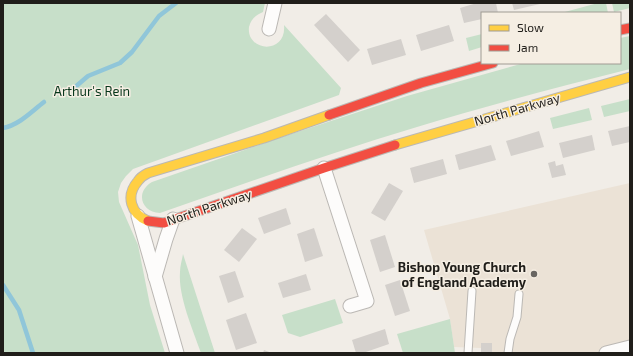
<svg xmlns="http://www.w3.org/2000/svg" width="633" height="356" viewBox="0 0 633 356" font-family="'Exo 2',sans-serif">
	<rect width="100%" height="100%" fill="#f1ede7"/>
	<path fill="#ebe2d6" d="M630,183v170h-149v-5l-27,-1 -4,-28 -26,-89z"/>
	<g fill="#c7dfc9">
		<path d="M3,3h262l-2,9c-7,3 -12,7 -14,15 -3,25 38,28 35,-2l57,63 -2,7 -206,74 -7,7 -5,7 -3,9 1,10 19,43 12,60 15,48h-162z"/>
		<path d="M598,3h8l2,10h-47z"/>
		<path d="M612,3h18v5l-16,4z"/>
		<path d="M482,34v13l-13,4 -3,-13z"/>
		<path d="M630,36v33c-71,18 -142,36 -213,58 -86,26 -172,56 -257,86 -19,-1 -25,-21 -8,-31l124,-43 131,-43 117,-33h96v-25z"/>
		<path d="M630,99v12l-26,6 -3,-11z"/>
		<path d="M589,108l3,12 -39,9 -3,-11z"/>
		<path d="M183,254l32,99h-14c-8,-23 -23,-57 -21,-81 0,-6 2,-12 3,-18z"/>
		<path d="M335,299l8,24 -43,14 -12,-4 -6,-18z"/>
		<path d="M450,319l5,34h-52l-6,-19z"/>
	</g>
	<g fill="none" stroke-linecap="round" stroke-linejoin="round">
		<g stroke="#90c6d9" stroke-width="4.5">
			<path d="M74,88l14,-12 32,-13 12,-11 27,-36 17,-13"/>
			<path d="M3,128c16,-3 28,-16 41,-26"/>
			<path d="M3,285l16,25 14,43"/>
		</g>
	</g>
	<g fill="#d4d0cc">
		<path d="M477,3h19l2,10h-16v6l-18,4 -4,-15z"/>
		<path d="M512,3h28v1l-26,6z"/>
		<path d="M326,14l34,36 -12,12 -34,-37z"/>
		<path d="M449,25l5,16 -33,10 -5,-16z"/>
		<path d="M401,39l5,16 -34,10 -5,-16z"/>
		<path d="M630,126v16l-18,4 -4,-15z"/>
		<path d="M539,131l5,16 -33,9 -5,-15z"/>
		<path d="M592,135l3,15 -32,8 -4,-15z"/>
		<path d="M491,145l5,15 -37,10 -4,-15z"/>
		<path d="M443,159l4,15 -33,9 -4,-15z"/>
		<path d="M555,161l1,5 7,-2 3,11 -14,3 -4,-15z"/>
		<path d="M389,183l14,8 -18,30 -14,-8z"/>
		<path d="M286,208l5,16 -27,10 -6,-16z"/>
		<path d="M242,228l15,11 -18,23 -15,-12z"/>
		<path d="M314,228l9,28 -18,6 -8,-28z"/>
		<path d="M385,235l10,32 -15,5 -10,-32z"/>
		<path d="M235,271l9,26 -16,6 -9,-27z"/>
		<path d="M306,274l5,16 -28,8 -5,-15z"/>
		<path d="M400,280l10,31 -15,5 -10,-31z"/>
		<path d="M246,313l11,30 -21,7 -10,-30z"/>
		<path d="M385,329l4,15 -26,9h-7l-4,-13z"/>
		<rect x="481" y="343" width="11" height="10"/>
		<path d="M264,350l8,3h-9z"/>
	</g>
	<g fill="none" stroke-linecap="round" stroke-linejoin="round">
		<defs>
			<g id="lane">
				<path d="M468,353l4,-62"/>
				<path d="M508,353l2,-14 7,-22 2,-23"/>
			</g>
			<g id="street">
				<path d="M269,29l6,-26"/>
				<path d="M324,168l43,133 -17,5"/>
				<path d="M138,216l39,137"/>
				<path d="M155,277l11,-38 7,-20"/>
				<path d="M606,353l24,-6"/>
			</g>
			<g id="slow">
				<path d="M395,145l235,-68"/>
				<path d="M148,221c-17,-7 -23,-25 -10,-40 2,-3 6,-6 10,-8l116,-35 65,-23"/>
			</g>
			<g id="jam">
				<path d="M620,30l10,-2"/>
				<path d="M329,115l92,-32 72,-20"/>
				<path d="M148,221l16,2 160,-55 71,-23"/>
			</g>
		</defs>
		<use href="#lane" stroke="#bbb8b4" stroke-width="9"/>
		<use href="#street" stroke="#bbb8b4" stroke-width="15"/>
		<use href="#slow" stroke="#bbb8b4" stroke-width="11"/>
		<use href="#jam" stroke="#bbb8b4" stroke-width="11"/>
		<use href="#lane" stroke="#fdfcfb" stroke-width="7"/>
		<use href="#street" stroke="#fdfcfb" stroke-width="13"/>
		<use href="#slow" stroke="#ffcf43" stroke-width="9"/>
		<use href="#jam" stroke="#f24e42" stroke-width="9"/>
	</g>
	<circle fill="#696662" stroke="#f5eee3" stroke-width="1.5" cx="534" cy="274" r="4"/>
	<g text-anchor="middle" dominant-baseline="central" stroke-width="3" stroke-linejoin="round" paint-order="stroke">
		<g font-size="13" fill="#06361a" stroke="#f5eee3">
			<text x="92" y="91">Arthur's Rein</text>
		</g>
		<g font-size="13" fill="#201e1a" stroke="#f5eee3">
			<text transform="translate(517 109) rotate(-16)">North Parkway</text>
			<text transform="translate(209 207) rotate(-18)">North Parkway</text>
		</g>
		<g font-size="13" font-weight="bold" fill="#201e1a" stroke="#f5eee3" text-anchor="end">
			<text x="526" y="267">Bishop Young Church<tspan x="526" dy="15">of England Academy</tspan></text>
		</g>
	</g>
	<rect width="633" height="356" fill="none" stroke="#201e1a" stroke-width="8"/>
	<rect x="481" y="12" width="140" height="52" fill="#f5eee3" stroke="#a09b93"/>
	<rect x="489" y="25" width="20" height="6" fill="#ffcf43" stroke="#a09b93"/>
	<text x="517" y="32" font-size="12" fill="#201e1a">Slow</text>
	<rect x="489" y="45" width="20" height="6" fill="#f24e42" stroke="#a09b93"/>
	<text x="517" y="52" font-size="12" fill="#201e1a">Jam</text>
</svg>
